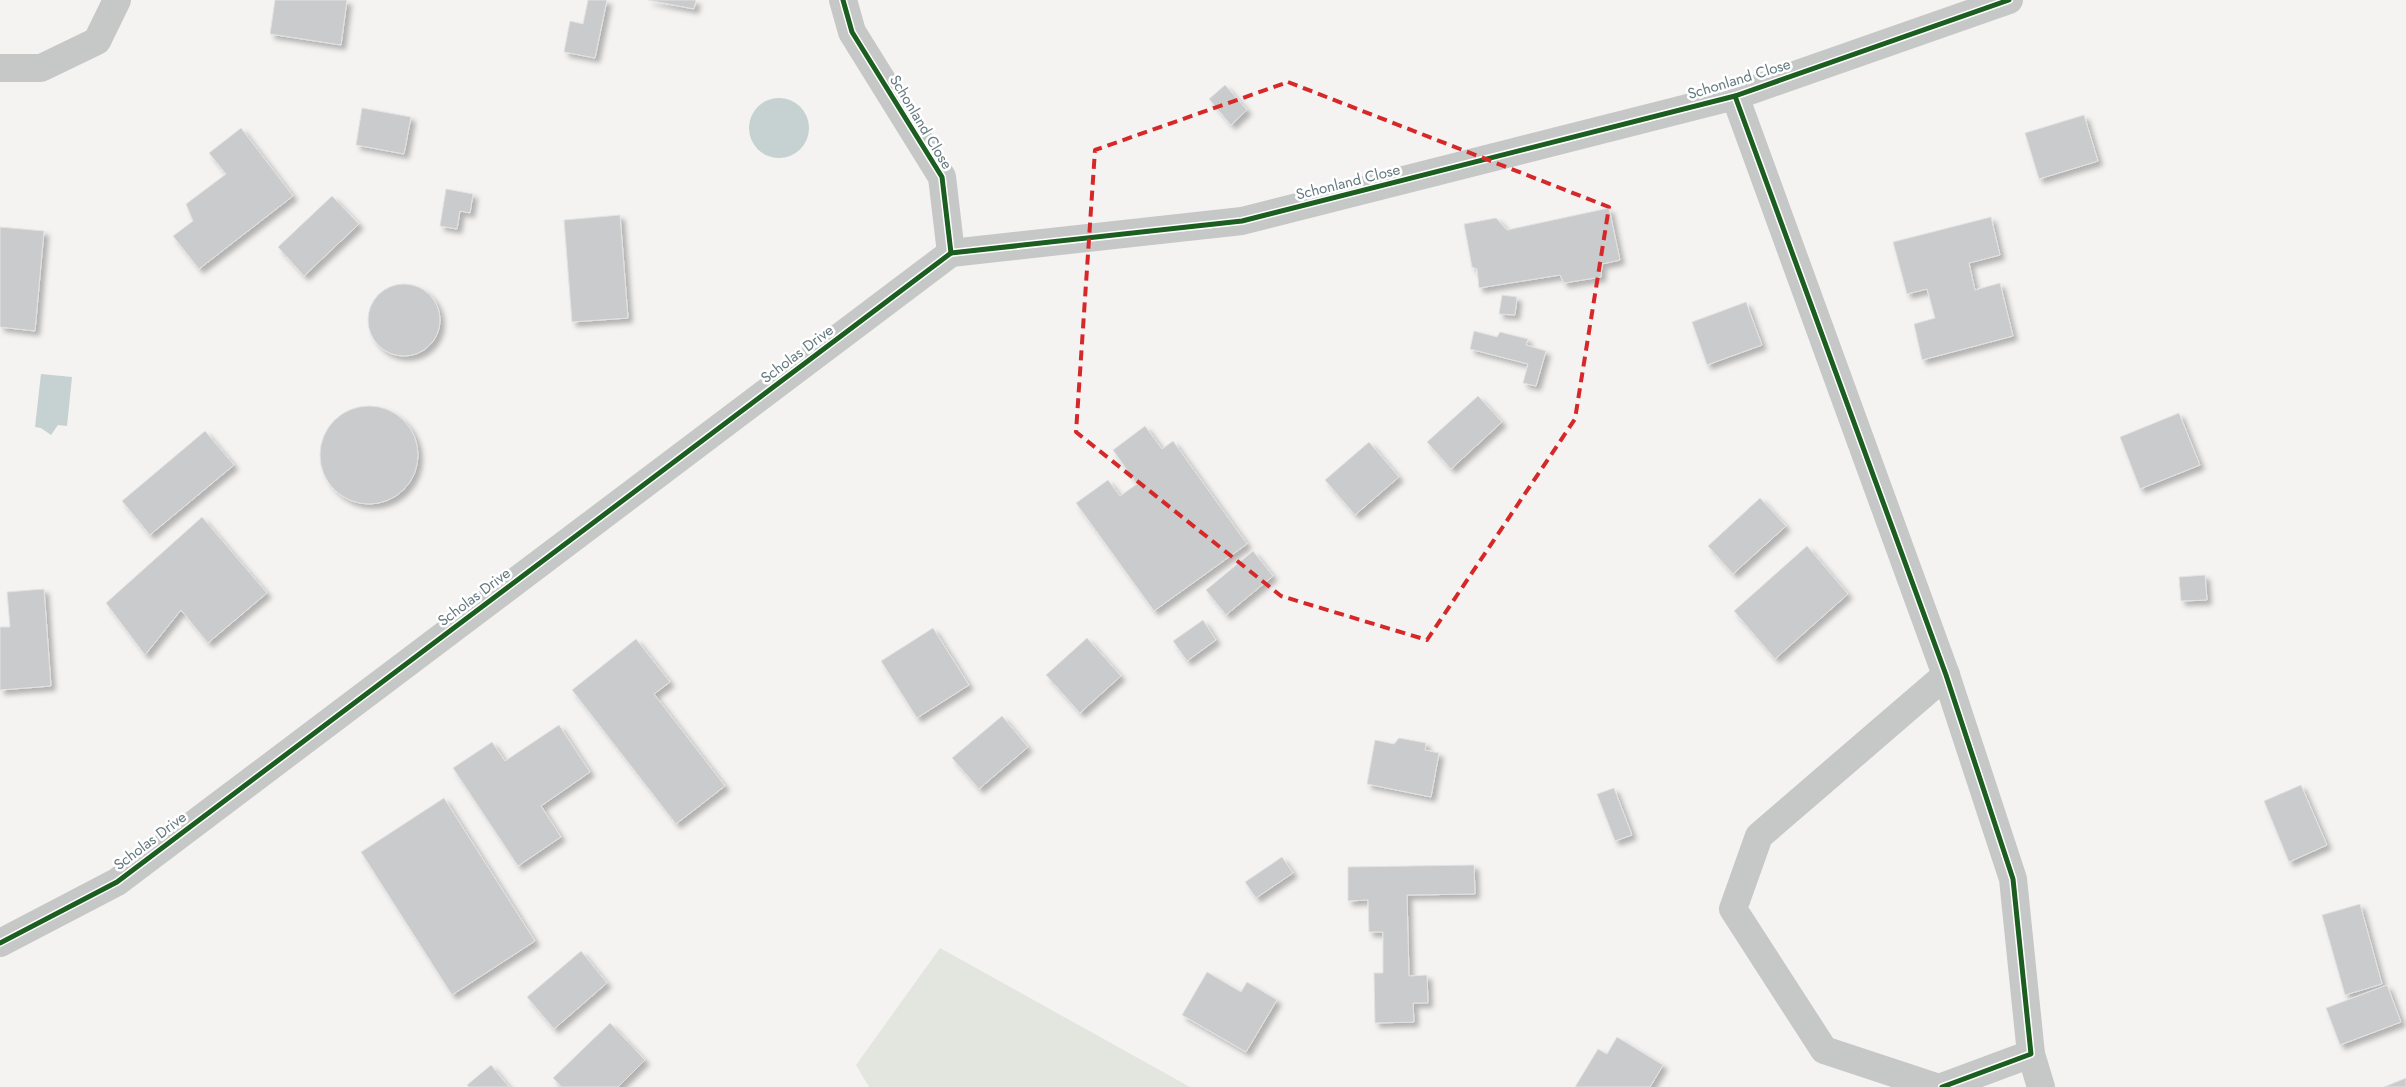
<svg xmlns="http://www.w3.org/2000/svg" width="2406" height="1087" viewBox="0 0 2406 1087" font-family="Jost,sans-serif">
	<defs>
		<filter id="shadow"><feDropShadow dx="4.5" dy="4.5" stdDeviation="2.5" flood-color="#0004"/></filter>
	</defs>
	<rect width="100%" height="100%" fill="#f4f3f2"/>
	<path fill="#e3e5df" d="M940,948l250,139h-321l-13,-22z"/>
	<g fill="#c6d1d1">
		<circle cx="779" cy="128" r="30"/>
		<path d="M41,374l31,3 -5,49 -9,-1 -7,10 -10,-7 -6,-1z"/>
	</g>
	<g fill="#cacbcc" stroke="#e3e2e2" filter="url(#shadow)">
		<path d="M275,0h72l-6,45 -71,-11z"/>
		<path d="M588,0h19l-12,58 -31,-6 6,-31 13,3z"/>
		<path d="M648,0h48l-2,9z"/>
		<path d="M1225,85l22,25 -16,15 -22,-26z"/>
		<path d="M362,108l49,9 -7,37 -48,-9z"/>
		<path d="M2084,115l14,46 -59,18 -14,-46z"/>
		<path d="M241,128l52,68 -94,73 -26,-33 20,-15 -7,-17 40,-30 -17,-21z"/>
		<path d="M446,189l27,5 -3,19 -10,-2 -3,18 -17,-3z"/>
		<path d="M332,196l27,28 -55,52 -26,-29z"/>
		<path d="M1609,208l11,52 -18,4 -1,13 -37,6 -4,-8 -81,13 -2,-19 -5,-2 -8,-43 32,-6 11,12z"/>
		<path d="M620,215l8,103 -56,4 -8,-102z"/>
		<path d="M1991,217l9,38 -31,8 6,27 25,-7 13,53 -91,24 -8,-36 21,-6 -8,-29 -20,5 -14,-52z"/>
		<path d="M0,227l44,4 -9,100 -35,-4z"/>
		<circle cx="404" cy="320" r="36"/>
		<path d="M1502,295l15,2 -2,18 -16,-1z"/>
		<path d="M1746,302l16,43 -55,20 -15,-43z"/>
		<path d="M1474,331l23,6 3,-5 28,7 -2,6 20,6 -10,35 -13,-3 5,-19 -58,-15z"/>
		<path d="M1478,396l24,26 -51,47 -24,-27z"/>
		<circle cx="369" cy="455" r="49"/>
		<path d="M2179,413l21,52 -60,24 -20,-52z"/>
		<path d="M1145,426l17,23 11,-8 74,103 -93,67 -78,-108 32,-23 12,16 17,-12 -24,-34z"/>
		<path d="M205,431l29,34 -84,70 -28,-34z"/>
		<path d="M1369,442l30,35 -44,38 -30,-35z"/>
		<path d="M1760,498l26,28 -53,48 -25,-28z"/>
		<path d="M202,517l65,76 -59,50 -27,-33 -36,45 -39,-52z"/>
		<path d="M1807,546l41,48 -73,65 -41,-48z"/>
		<path d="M1253,551l20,25 -47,39 -20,-25z"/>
		<path d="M2205,575l2,25 -26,1 -2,-24z"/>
		<path d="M44,589l7,97 -51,4v-63h10l-3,-35z"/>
		<path d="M1203,620l13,20 -29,21 -14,-20z"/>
		<path d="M933,628l36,57 -52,33 -36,-57z"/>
		<path d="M1087,638l34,38 -41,37 -34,-38z"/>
		<path d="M636,639l34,43 -16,12 71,92 -49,38 -104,-134z"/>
		<path d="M1002,716l26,31 -49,42 -27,-31z"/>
		<path d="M559,725l31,47 -49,34 20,31 -43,29 -65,-98 39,-26 13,19z"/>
		<path d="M1399,738l27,5 -1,7 14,3 -8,44 -64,-13 8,-44 19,4z"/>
		<path d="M2301,785l26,60 -38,17 -25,-61z"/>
		<path d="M1614,788l18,47 -17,6 -18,-47z"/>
		<path d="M444,798l91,143 -83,54 -91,-143z"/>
		<path d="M1282,857l11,16 -37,25 -11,-16z"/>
		<path d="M1474,865l1,29 -68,1 2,81 18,-1 1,28h-15l1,19 -39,1 -1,-50h9v-41h-14l-1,-32 -20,1v-34z"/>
		<path d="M2360,904l22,80 -37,11 -23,-80z"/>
		<path d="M581,951l26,32 -53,46 -27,-32z"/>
		<path d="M1207,972l34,20 6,-10 30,18 -31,52 -64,-37z"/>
		<path d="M2387,985l14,37 -61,23 -14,-37z"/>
		<path d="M610,1023l35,37 -27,27h-56l-9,-9z"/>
		<path d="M1617,1037l46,28 -13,22h-75l23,-38 9,5z"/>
		<path d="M491,1065l18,22h-40l-2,-2z"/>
		<path d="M2406,1078v9h-22z"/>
	</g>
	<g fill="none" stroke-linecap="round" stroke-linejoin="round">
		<g stroke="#c6c8c8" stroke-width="28">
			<path d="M843,0l9,32 90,145 9,76 291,-32 493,-125 274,-96"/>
			<path d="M0,68h41l56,-27 20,-41"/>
			<path d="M1735,96l211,579 67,204 18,175 -89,33"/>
			<path d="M0,943l117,-61 834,-629"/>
			<path d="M2031,1054l10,33"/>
			<path d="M1936,1087l-112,-37 -91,-141 26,-73 187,-161"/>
		</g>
		<defs>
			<g id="cycleway">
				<path d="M843,0l9,32 90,145 9,76 291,-32 493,-125 274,-96"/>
				<path d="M1735,96l211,579 67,204 18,175 -89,33"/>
				<path d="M0,943l117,-61 834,-629"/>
			</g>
		</defs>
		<use href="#cycleway" stroke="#fff" stroke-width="8"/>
		<use href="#cycleway" stroke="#1b5e20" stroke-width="5"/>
	</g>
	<path fill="none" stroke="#d62828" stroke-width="4" stroke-dasharray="10 6" stroke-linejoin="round" d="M1288,82l321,125 -34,212 -148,221 -146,-44 -205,-164 19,-282z"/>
	<g text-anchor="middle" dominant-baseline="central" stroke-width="5" stroke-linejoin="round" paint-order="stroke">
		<g font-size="15" fill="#657a81" stroke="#fff">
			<text transform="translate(1739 79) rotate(-17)">Schonland Close</text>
			<text transform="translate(921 122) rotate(59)">Schonland Close</text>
			<text transform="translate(1348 182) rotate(-14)">Schonland Close</text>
			<text transform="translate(797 354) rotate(-37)">Scholas Drive</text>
			<text transform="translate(474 597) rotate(-37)">Scholas Drive</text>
			<text transform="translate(150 841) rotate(-37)">Scholas Drive</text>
		</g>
	</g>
</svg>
